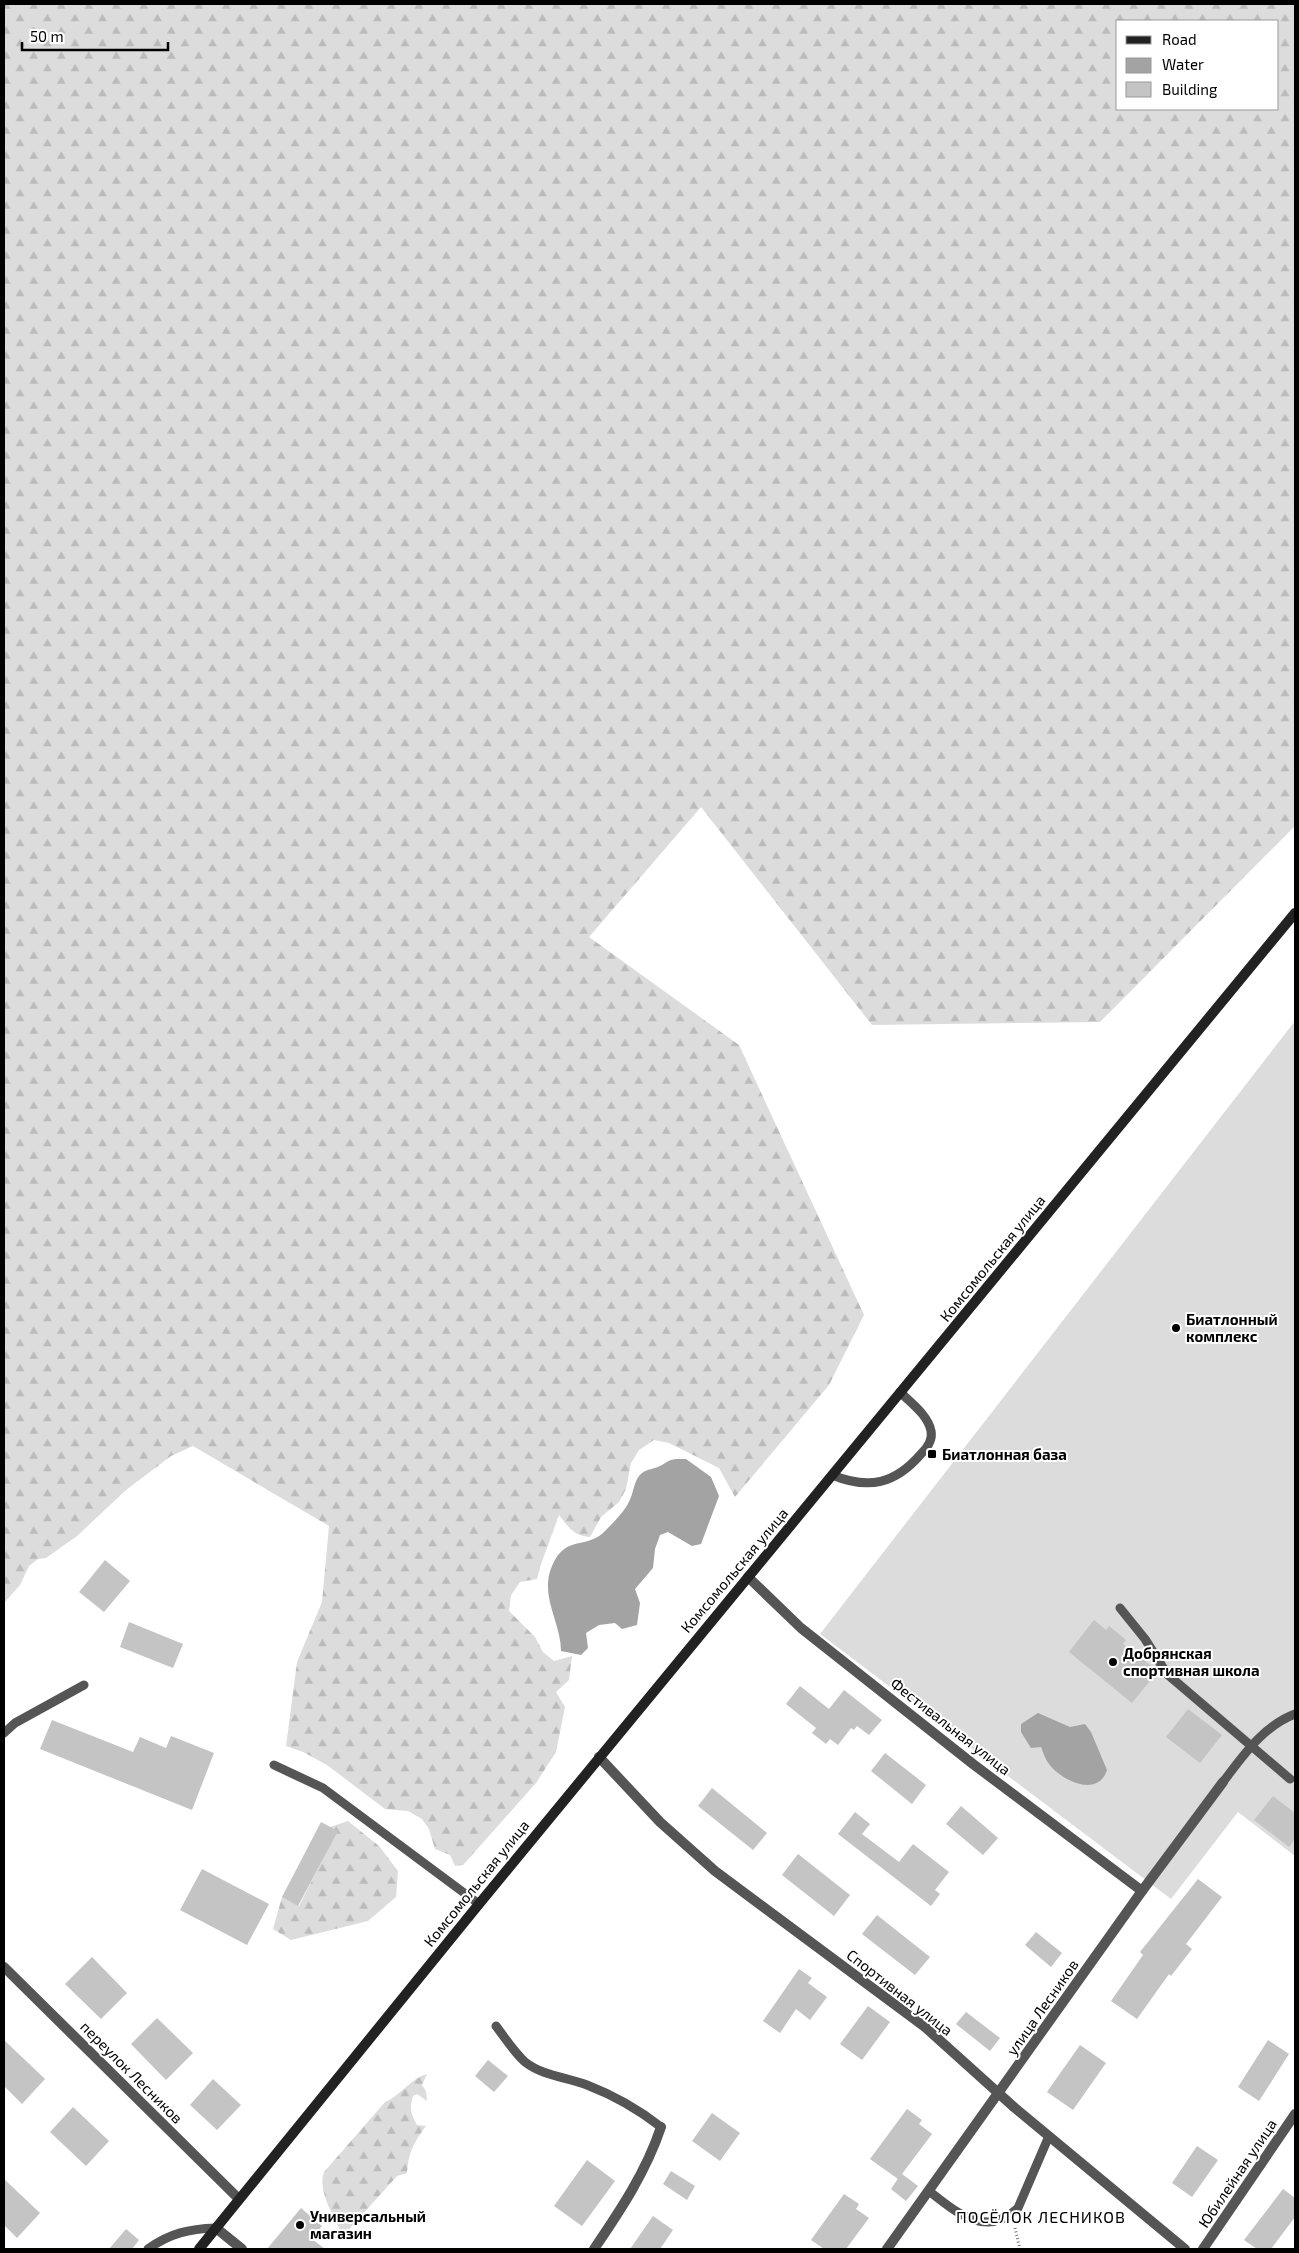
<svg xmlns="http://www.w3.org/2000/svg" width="1299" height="2253" viewBox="0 0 1299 2253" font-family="'Exo 2',sans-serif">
	<defs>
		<pattern id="forest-firs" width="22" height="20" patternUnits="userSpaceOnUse" patternTransform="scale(1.25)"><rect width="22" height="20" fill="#dcdcdc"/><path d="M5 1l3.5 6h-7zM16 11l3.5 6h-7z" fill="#bbb"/></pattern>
	</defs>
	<rect width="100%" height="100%" fill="#fff"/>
	<path fill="#dcdcdc" d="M1295,1021v835l-57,-44 -67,87 -351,-265z"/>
	<g fill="url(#forest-firs)" fill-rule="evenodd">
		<path d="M4,4h1291v822l-195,196 -228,3 -171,-218 -112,130 150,108 125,270 -35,70 -94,112 -16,-29 -50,-25 -15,-3 -15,10 -8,13 -5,26 -7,13 -18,15 -11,20c-16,-1 -22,-10 -31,-22l-19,52 -3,12 -17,3 -9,13 -2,16 26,26 8,15 11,9 18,-5 -3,24 -13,12 9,15 -9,45 -20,31 -73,82 -8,1 -5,-11 -15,-6 -6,-20 -7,-10 -14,-8 -23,-2 -58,-44 -24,-13 -17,-6 11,-84 25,-60 7,-76 -136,-80 -22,10 -45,34 -49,46 -31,22 -8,1 -9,7 -9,19 -16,18zM1118,21h160v88h-160z"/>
		<path d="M348,1821l31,25 19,25 -2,26 -28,24 -77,19 -18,-11 9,-32 17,9 38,-75 -7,-4z"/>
		<path d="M427,2074l-5,11 4,6 1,10 -10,-7 -4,2c-4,13 -2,18 4,29l9,1c-12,16 -18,27 -19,47l-10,3 -54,60c-8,-18 -26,-45 -19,-64l61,-70c18,-8 26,-24 42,-28z"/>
	</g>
	<g fill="#a3a3a3">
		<path d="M676,1459h10l25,18 8,19 -18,48 -9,2 -24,-14 -8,3 -5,14 -2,19 -18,21 5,14 -3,22 -15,4 -7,-6 -16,2 -13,8 2,15 -7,7 -20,-4c0,-29 -22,-55 -9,-85 14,-33 35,-15 54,-36 9,-9 21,-21 25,-33 3,-8 4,-19 11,-24 5,-4 12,-4 18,-7 6,-3 8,-6 16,-7z"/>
		<path d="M1038,1713l32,14 15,-3 6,8 16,38c-9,28 -45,11 -58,-6 -4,-5 -6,-12 -8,-17l-10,1 -10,-16v-8z"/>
	</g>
	<g fill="#c4c4c4">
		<path d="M105,1560l25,21 -26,31 -25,-20z"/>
		<path d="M1094,1620l12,10 3,-4 17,14 -3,4 35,27 -26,32 -63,-51z"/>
		<path d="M129,1622l54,22 -10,24 -53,-21z"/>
		<path d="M800,1686l29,23 15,-19 38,30 -13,15 -12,-9 -3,4 -3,-2 -13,17 -8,-6 -4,5 -14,-11 4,-5 -30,-24z"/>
		<path d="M1188,1709l34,26 -22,28 -34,-26z"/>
		<path d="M52,1720l81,32 7,-15 26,11 5,-12 43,17 -22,57 -152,-61z"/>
		<path d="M885,1753l41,32 -14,19 -41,-33z"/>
		<path d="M712,1788l55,45 -14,17 -55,-44z"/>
		<path d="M1273,1796l22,17v26l-6,8 -35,-27z"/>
		<path d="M961,1806l37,32 -15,17 -37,-31z"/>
		<path d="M855,1812l15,12 -8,10 37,28 14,-18 36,28 -14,18 5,4 -9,12 -93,-72z"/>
		<path d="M321,1822l17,9 -40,75 -16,-9z"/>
		<path d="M798,1854l52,41 -16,21 -52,-41z"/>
		<path d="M202,1869l67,35 -22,41 -67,-35z"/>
		<path d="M1198,1879l24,18 -36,47 6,5 -21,27 -2,-2 -32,45 -26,-18 32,-46 -3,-3z"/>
		<path d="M877,1915l53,42 -15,18 -53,-41z"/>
		<path d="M1036,1932l26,21 -11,14 -26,-22z"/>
		<path d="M92,1957l35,36 -26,26 -36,-35z"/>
		<path d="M799,1969l13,9 -4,5 19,14 -17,23 -14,-11 -16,24 -17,-12z"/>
		<path d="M868,2006l22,16 -28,38 -22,-16z"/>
		<path d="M966,2012l34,26 -10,13 -34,-27z"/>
		<path d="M157,2018l36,35 -27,27 -35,-36z"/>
		<path d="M4,2040l41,39 -23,25 -18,-18z"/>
		<path d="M1268,2040l21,14 -30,47 -21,-14z"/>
		<path d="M1080,2045l26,18 -33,47 -26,-18z"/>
		<path d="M488,2060l20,16 -14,16 -19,-16z"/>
		<path d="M213,2079l28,26 -24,25 -27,-25z"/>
		<path d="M73,2107l36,34 -23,25 -36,-34z"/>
		<path d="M907,2109l15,11 -3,4 13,10 -30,40 16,12 -12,15 -15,-12 8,-12 -1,2 -28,-20z"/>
		<path d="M712,2113l28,20 -20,28 -28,-20z"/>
		<path d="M1197,2146l21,14 -26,37 -20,-14z"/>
		<path d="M587,2160l28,21 -33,45 -28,-20z"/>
		<path d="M671,2171l24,15 -8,14 -24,-16z"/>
		<path d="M4,2179l36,34 -23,25 -13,-13z"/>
		<path d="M1283,2189l12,9v19l-24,32h-14l-13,-9z"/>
		<path d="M844,2194l15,10 -3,5 13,9 -23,31h-22l-13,-9z"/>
		<path d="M301,2208l21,18 -10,13 13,10h-58z"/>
		<path d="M653,2216l20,14 -13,19h-30z"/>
		<path d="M126,2229l13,11 -7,9h-23z"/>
	</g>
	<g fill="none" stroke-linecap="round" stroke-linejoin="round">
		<path stroke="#777" stroke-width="3" stroke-dasharray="1 2.5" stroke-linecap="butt" d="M1015,2228l5,21"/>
		<g stroke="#555" stroke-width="9">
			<path d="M832,1475c37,15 63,9 89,-21 6,-6 12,-14 10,-23 -3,-16 -20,-28 -31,-39"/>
			<path d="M1120,1608l25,31 22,35 123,105"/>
			<path d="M4,1733l11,-10 69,-38"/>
			<path d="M274,1765l49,23 156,116"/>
			<path d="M1223,1782c20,-26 40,-56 72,-68"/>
			<path d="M496,2026c9,12 18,26 29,36 18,14 41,15 62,23 26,10 51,24 74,42"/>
			<path d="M929,2191c27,21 57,48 89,17l31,-72"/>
			<path d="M148,2249c22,-16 41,-20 68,-21"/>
		</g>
		<g stroke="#555" stroke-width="10">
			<path d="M748,1577l53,51 172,136 169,127"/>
			<path d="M599,1757l61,65 55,49 210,156 90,81 170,141"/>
			<path d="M4,1967l235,232"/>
			<path d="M216,2228l26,21"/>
			<path d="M594,2249c26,-38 52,-77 67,-122"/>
			<path d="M887,2249l255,-358 81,-109"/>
			<path d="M1203,2249l92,-135"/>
		</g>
		<path stroke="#222" stroke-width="10" d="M199,2249l280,-345 816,-991"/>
	</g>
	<g fill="#000" stroke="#fff" stroke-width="2">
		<circle cx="1176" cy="1328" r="5"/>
		<rect x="927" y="1449" width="10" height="10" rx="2.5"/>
		<circle cx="1113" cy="1662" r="5"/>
		<circle cx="300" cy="2225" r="5"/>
	</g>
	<g text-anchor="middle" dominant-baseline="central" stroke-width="4" stroke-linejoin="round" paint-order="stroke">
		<g font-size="15" fill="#000" stroke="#fff">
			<text transform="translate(992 1258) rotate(-51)">Комсомольская улица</text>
			<text transform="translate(734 1570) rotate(-50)">Комсомольская улица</text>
			<text transform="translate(951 1726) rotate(38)">Фестивальная улица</text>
			<text transform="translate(476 1883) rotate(-51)">Комсомольская улица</text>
			<text transform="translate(900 1992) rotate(38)">Спортивная улица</text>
			<text transform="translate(1042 2007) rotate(-55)">улица Лесников</text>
			<text transform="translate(132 2072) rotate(45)">переулок Лесников</text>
			<text transform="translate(1237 2173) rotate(-56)">Юбилейная улица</text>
		</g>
		<g font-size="15" font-weight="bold" fill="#000" stroke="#fff" text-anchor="start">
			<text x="1186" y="1319">Биатлонный<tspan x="1186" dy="17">комплекс</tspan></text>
			<text x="942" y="1454">Биатлонная база</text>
			<text x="1123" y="1653">Добрянская<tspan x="1123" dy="17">спортивная школа</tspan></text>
			<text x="310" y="2216">Универсальный<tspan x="310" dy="17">магазин</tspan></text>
		</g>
		<g font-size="16" letter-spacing="1" fill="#000" stroke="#fff">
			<text x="1041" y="2216">ПОСЁЛОК ЛЕСНИКОВ</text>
		</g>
	</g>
	<rect width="1299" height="2253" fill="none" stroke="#000000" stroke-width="10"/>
	<rect x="1116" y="20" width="162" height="90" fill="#ffffff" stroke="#999999"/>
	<rect x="1126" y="36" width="25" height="8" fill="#222222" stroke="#999999"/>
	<text x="1162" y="45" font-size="15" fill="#000000">Road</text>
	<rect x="1126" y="58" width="25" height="15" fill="#a3a3a3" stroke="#999999"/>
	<text x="1162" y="70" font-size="15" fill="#000000">Water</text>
	<rect x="1126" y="82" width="25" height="15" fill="#c4c4c4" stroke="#999999"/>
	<text x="1162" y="95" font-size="15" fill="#000000">Building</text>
	<path d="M22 42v8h146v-8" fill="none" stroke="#000000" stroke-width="2.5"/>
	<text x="30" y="42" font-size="15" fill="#000000" stroke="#ffffff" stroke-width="4" paint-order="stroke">50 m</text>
</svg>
